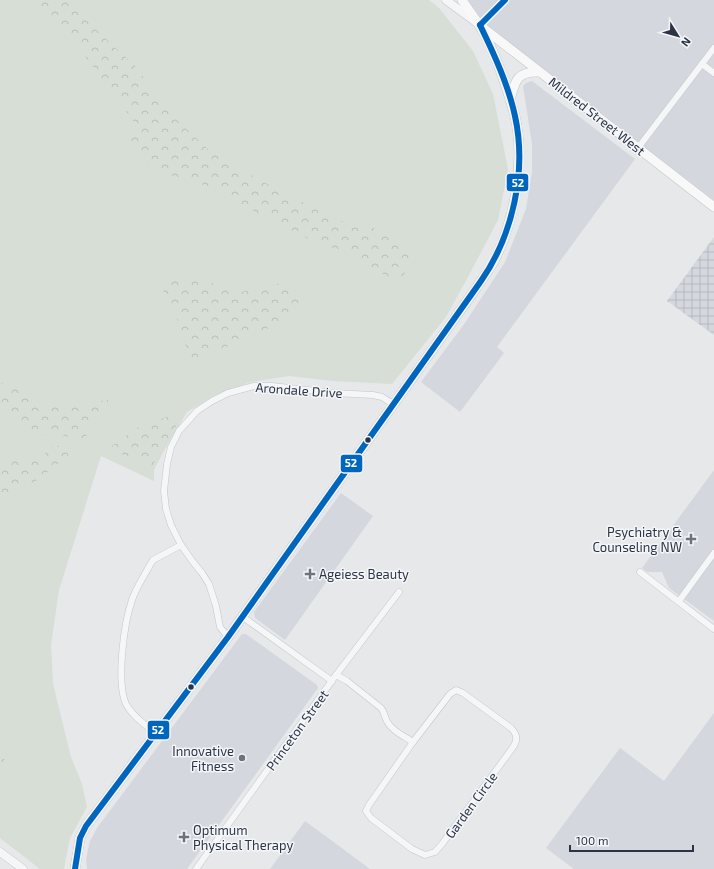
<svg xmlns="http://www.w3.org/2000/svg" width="714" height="869" viewBox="0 0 714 869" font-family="'Exo 2',sans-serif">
	<defs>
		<pattern id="industrial-grid" width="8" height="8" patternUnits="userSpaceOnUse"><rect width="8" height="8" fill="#d4d7dd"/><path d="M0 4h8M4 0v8" fill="none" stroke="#b6b9bf"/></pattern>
		<pattern id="forest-crowns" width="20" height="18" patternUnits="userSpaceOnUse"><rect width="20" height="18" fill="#d6ded6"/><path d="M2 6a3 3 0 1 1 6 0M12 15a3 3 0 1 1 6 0" fill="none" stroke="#b8bfb9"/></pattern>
	</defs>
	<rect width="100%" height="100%" fill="#e6e8ea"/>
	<g fill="#d4d7dd">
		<path d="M462,0h252v207l-234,-182z"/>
		<path d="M532,81l103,78 -138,188 7,6 -44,59 -39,-30 44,-59 40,-61 21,-53 6,-37v-28l-9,-58 3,-3z"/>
		<path d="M714,470v151l-45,-33 -7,-16h-15l-5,-4z"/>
		<path d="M341,493l32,23 -88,124 -30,-22 -1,-6z"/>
		<path d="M242,634h4l71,51 1,3 -131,181h-100l-1,-10 4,-18 7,-13z"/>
		<path d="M714,713v156h-140l-28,-21 74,-100 44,33z"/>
		<path d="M305,821l65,48h-100z"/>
	</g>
	<path fill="url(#industrial-grid)" d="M714,237v98l-47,-34z"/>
	<path fill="#d6ded6" d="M0,0h429l10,8 34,43 20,43 15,75 -10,51 -29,55 -23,42 -54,67 -59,-3 -44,-5 -38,6 -36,13 -28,17 -21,35 -12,23v11l-53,-25 -42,134 -8,55 2,39 18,73 11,27 5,23 -17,31 -6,31h-24l-40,-31z"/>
	<g fill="url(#forest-crowns)">
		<path d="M36,0h31l11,13 57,53 35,48 40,37 71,41 74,35 11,-4 47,31 -13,30 -48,-28 -45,-18 -108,-55 -47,-12 -25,-29 11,-15 -56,-75z"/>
		<path d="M178,275l34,8 29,9 45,-10 12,11 3,12 -18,17 -68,30 -25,7 -14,-44 -12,-18 -1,-12z"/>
		<path d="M0,383l13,2 36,22 60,-7 -26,41 -21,-6 -36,-1 -5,-14 -21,-8z"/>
		<path d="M179,414l2,4 -30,50 -42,-20 35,-25z"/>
		<path d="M54,445l21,5 -36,29 -39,21v-32l17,-9 21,1z"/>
		<path d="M0,744l9,32 -9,-3z"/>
	</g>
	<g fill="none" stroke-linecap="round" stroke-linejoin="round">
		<defs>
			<g id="minor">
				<path d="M702,64l12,9"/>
				<path d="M638,148l76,-100"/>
				<path d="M640,572l74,57"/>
				<path d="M679,601l35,-48"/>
				<path d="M243,617l89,64"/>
				<path d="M228,637l-8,-10 -4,-21 -7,-22 -7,-11 -9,-11 -12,-17 -10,-20 -5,-16 -2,-18 3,-27 4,-17 8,-16 18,-20 15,-10 16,-8 26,-7h18l61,7 40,2 9,2 11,7"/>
				<path d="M336,675l11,6 34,27c3,3 3,7 5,11 4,11 18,17 27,23"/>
				<path d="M456,690l7,3 48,35c8,8 6,14 0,22l-69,94 -7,8 -10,3 -13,-6 -41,-31 -5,-7 3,-6 44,-63 37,-48z"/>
				<path d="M156,734c-10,-9 -24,-18 -30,-30 -10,-22 -2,-81 6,-104 4,-12 12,-24 18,-35l3,-5 28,-15"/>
				<path d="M196,869l140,-194 63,-83"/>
			</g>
			<g id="tertiary">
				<path d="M446,0l34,25 25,-25"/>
				<path d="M0,852l23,17"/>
			</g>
			<g id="secondary">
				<path d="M482,27l232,180"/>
				<path d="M510,100c5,-19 7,-29 29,-28"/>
				<path d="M75,869l5,-31 6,-12 142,-189 249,-350c6,-9 13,-18 18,-28 20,-40 30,-99 20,-143 -4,-14 -8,-27 -13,-41 -6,-17 -13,-35 -23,-50 -5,-8 -11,-16 -17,-25"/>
			</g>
		</defs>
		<use href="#minor" stroke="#c4c6c8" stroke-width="7"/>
		<use href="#tertiary" stroke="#c4c6c8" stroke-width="9"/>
		<use href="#secondary" stroke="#c4c6c8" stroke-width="10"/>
		<use href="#minor" stroke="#f5f6f7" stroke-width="6"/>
		<use href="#tertiary" stroke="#f5f6f7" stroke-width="8"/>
		<use href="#secondary" stroke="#f8f8f8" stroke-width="9"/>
		<defs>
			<g id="bus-1">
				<path d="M480,25l25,-25"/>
				<path d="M75,869l5,-31 6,-12 142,-189 253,-356c32,-46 46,-110 34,-165 -7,-32 -21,-62 -35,-91"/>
			</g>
		</defs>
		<use href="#bus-1" stroke="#f4f6f9" stroke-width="9"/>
		<use href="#bus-1" stroke="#0065bd" stroke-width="6"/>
	</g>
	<g fill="#2b3445" stroke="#f4f6f9" stroke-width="1.5">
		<circle cx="368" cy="440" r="3.5"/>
		<circle cx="191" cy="687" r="3.5"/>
	</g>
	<g fill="#6c737f" stroke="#f4f6f9" stroke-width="1.5">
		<path d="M689 533h4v4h4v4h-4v4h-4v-4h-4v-4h4z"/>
		<path d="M308 568h4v4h4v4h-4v4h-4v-4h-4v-4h4z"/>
		<circle cx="242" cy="758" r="4"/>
		<path d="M182 831h4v4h4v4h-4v4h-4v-4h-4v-4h4z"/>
	</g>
	<g text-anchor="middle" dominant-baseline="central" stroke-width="3" stroke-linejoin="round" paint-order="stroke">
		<g font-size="13" fill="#2b3445" stroke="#f4f6f9">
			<text transform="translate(597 116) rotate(38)">Mildred Street West</text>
			<text transform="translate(299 390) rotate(4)">Arondale Drive</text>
			<text transform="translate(297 730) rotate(-54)">Princeton Street</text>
			<text transform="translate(471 805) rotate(-54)">Garden Circle</text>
		</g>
		<g font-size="13" fill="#2b3445" stroke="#f4f6f9" text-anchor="end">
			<text x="682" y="532">Psychiatry &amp;<tspan x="682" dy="15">Counseling NW</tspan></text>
			<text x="319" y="574" text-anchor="start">Ageiess Beauty</text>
			<text x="234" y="751">Innovative<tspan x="234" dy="15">Fitness</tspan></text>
			<text x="193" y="830" text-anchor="start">Optimum<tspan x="193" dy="15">Physical Therapy</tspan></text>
		</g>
	</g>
	<g stroke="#f4f6f9" stroke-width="1.5">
		<rect x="506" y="173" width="23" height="19" rx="4" fill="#0065bd"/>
		<rect x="340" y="454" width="23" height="19" rx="4" fill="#0065bd"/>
		<rect x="147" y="720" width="23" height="20" rx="4" fill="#0065bd"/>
	</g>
	<g font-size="11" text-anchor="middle" font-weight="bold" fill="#fff">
		<text x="518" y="187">52</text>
		<text x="351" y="467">52</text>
		<text x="158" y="734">52</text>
	</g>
	<g transform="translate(678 36) rotate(127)" stroke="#f4f6f9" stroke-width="3" paint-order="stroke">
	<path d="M0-3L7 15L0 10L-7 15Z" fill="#2b3445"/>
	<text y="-6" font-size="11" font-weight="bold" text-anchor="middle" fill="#2b3445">N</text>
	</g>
	<path d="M570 845v6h123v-6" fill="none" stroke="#2b3445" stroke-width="2"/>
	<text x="576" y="845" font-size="12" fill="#2b3445" stroke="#f4f6f9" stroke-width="3" paint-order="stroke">100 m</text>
</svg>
